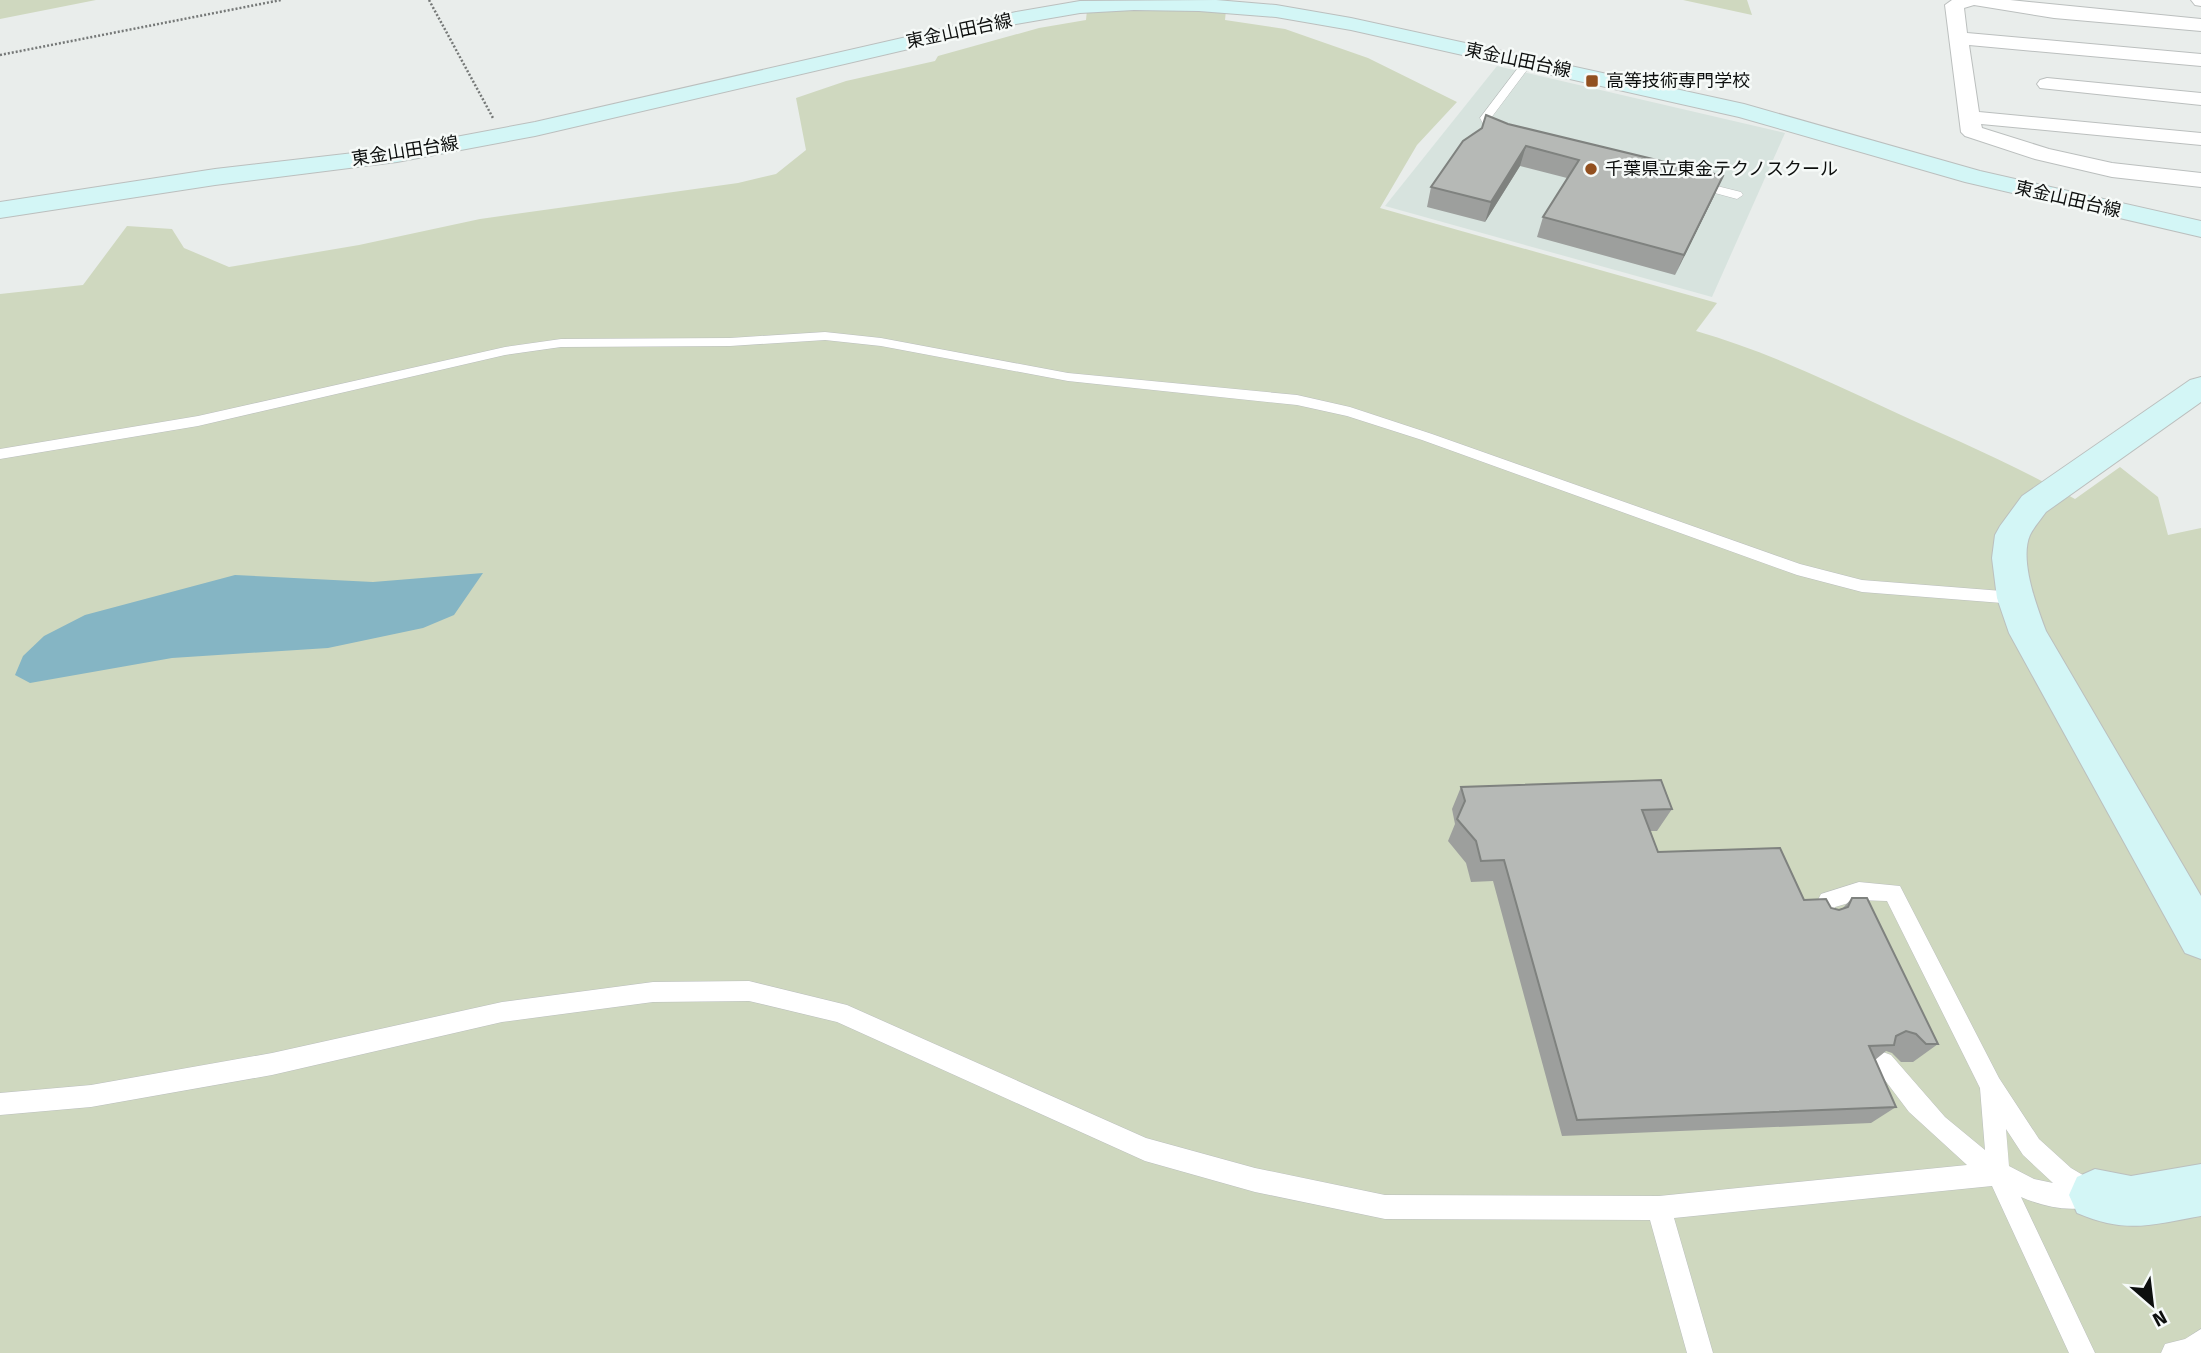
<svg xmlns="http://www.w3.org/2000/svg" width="2201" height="1353" viewBox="0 0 2201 1353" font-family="'Fira Sans','Noto Sans JP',sans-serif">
	<rect width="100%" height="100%" fill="#e9edeb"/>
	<path fill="#d7e3de" d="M1497,66l288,67 -73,164 -327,-91z"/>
	<g fill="#cfd8bf">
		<path d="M0,0h96l-96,19z"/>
		<path d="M1088,0h139l-2,20 60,9 83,29 89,44 -40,43 -37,63 337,95 -21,28c67,19 129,49 192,78 63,29 127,56 187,90l45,-32 38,30 10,38 33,-7v825h-2201v-1059l83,-9 44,-59 45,3 12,19 45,19 130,-22 121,-26 258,-36 38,-9 30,-24 -10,-52 50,-17 89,-20 3,-5 101,-28 47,-8z"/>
		<path d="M1683,0h64l5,15z"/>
	</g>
	<path fill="#85b5c4" d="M483,573l-29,42 -31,13 -95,20 -156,10 -142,25 -15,-8 8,-19 21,-20 41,-21 150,-40 138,7z"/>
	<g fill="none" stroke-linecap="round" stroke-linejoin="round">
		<defs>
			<g id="lane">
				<path d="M1524,60l9,2 -42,56 12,16 -10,2 -5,-3 -8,-15z"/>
				<path d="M1693,180l48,12 2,3 -6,4 -48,-13v-4z"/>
				<path d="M825,332l56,6 187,35 229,22 53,12 82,27 368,130 62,16 153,12 8,6 -8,6 -153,-12 -65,-17 -375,-135 -75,-24 -50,-11 -229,-24 -187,-35 -56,-6 -95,6 -169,1 -56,8 -307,71 -198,33v-10l198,-33 307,-69 56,-8 169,-1z"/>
				<path d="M1859,882l41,4 99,192 40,61 32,29 32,19 4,8 -4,8c-26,11 -57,5 -82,-6l74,156h-26l-77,-167 -318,32 39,135h-26l-37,-133 -265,-1 -130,-27 -110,-31 -308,-139 -88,-21 -96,1 -151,20 -230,53 -181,32 -91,8v-22l91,-8 181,-32 230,-51 151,-20 96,-1 98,24 299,133 109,30 130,27 274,1 308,-31 -58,-53 -37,-49 3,-8 8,-3 8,3 54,62 40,33 -5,-62 -93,-187 -28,-1 -24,7 -10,19 -7,2 -7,-2 -3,-7 13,-25zM2006,1129l17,26 30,28 -19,-4 -25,-13z"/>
				<path d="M2201,1329v24h-40l4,-9 20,-5z"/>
			</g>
			<g id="street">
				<path d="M1952,0h58l191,19v12l-147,-13 -80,-13 -10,3 3,25 234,21v12l-232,-21 10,67 222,21v12l-220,-21 1,4 67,21 63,14 89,10v14l-89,-10 -77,-18 -70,-23 -4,-4 -16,-127z"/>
				<path d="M2191,0h10v6l-6,-1z"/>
				<path d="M2047,78l154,15v12l-161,-17 -3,-4 3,-4z"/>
			</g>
			<g id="secondary">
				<path d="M1216,0l60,5 75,13 393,86 236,67 221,50v16l-236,-55 -226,-65 -388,-87 -75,-13 -77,-6 -65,-1 -54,3 -64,11 -481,112 -138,26 -182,23 -215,33v-16l215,-33 182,-21 138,-26 481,-110 64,-11z"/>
				<path d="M2201,377v25l-155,110c-5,7 -12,15 -16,23 -11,25 7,72 16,96l155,265v63l-16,-6 -176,-320 -12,-35 -5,-40 3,-23 5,-9 22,-30 168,-116z"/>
				<path d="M2201,1164v52c-50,9 -75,18 -124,-3l-8,-18 8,-18 18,-8 36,7z"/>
			</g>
		</defs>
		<use href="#lane" stroke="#bbbfbe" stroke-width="1"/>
		<use href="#street" stroke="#bbbfbe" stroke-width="2"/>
		<use href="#secondary" stroke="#bbbfbe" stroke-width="2"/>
		<g stroke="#757877" stroke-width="2.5" stroke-dasharray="2 2" stroke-linecap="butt">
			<path d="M429,0l64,118"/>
			<path d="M0,55l281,-55"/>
		</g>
		<use href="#lane" fill="#fff" fill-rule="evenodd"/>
		<use href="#street" fill="#fff" fill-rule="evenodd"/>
		<use href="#secondary" fill="#d3f6f6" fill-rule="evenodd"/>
	</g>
	<g fill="#9d9f9d">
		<path d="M1508,124l206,72 -39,79 -138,-38 6,-20 24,-39 -47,-12 -35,56 -58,-15 4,-20z"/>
		<path d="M1461,787l211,22 -15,22h-7l8,21 146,48 27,8 8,2 3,-1 10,-11 86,146 -25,18h-12l-9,-9 -6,-2 -11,9 21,47 -25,16 -309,13 -69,-255 -22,1 -5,-19 -18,-22 7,-17 -3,-15z"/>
	</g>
	<g fill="#7f827f">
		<path d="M1526,146l-6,20 -35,56 6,-20z"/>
		<path d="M1723,176l-9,20 -39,79 9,-20z"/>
	</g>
	<g fill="#b6b9b6" stroke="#7f827f" stroke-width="2">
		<path d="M1486,115l22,9 215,52 -39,79 -141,-38 36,-57 -53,-14 -35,56 -60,-15 32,-46 19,-13z"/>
		<path d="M1661,780l11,29 -30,1 16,42 122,-4 24,52 22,-1 5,9 8,2 9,-3 4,-9h15l71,146h-12l-10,-10 -10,-3 -10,5 -2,9 -25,1 27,61 -319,13 -73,-260 -23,1 -5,-20 -19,-22 8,-18 -4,-14z"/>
	</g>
	<g fill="#92501f" stroke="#f6faf8" stroke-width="2.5">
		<rect x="1585" y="74" width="14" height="14" rx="3.5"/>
		<circle cx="1591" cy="169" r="7"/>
	</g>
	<g text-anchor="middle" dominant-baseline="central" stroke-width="5" stroke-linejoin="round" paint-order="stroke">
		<g font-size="18" fill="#0d0f0e" stroke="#f6faf8">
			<text transform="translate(959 31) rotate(-12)">東金山田台線</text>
			<text transform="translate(1518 60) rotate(12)">東金山田台線</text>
			<text transform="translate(405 151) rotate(-9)">東金山田台線</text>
			<text transform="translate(2068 199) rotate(13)">東金山田台線</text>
		</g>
		<g font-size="18" fill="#0d0f0e" stroke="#f6faf8" text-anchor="start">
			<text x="1606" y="81">高等技術専門学校</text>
			<text x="1605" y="169">千葉県立東金テクノスクール</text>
		</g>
	</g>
	<g transform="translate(2152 1304) rotate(152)" stroke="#f6faf8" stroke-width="5" paint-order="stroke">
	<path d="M0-5L12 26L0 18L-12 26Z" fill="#0d0f0e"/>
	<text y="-10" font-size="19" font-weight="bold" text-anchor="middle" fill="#0d0f0e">N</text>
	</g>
</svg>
